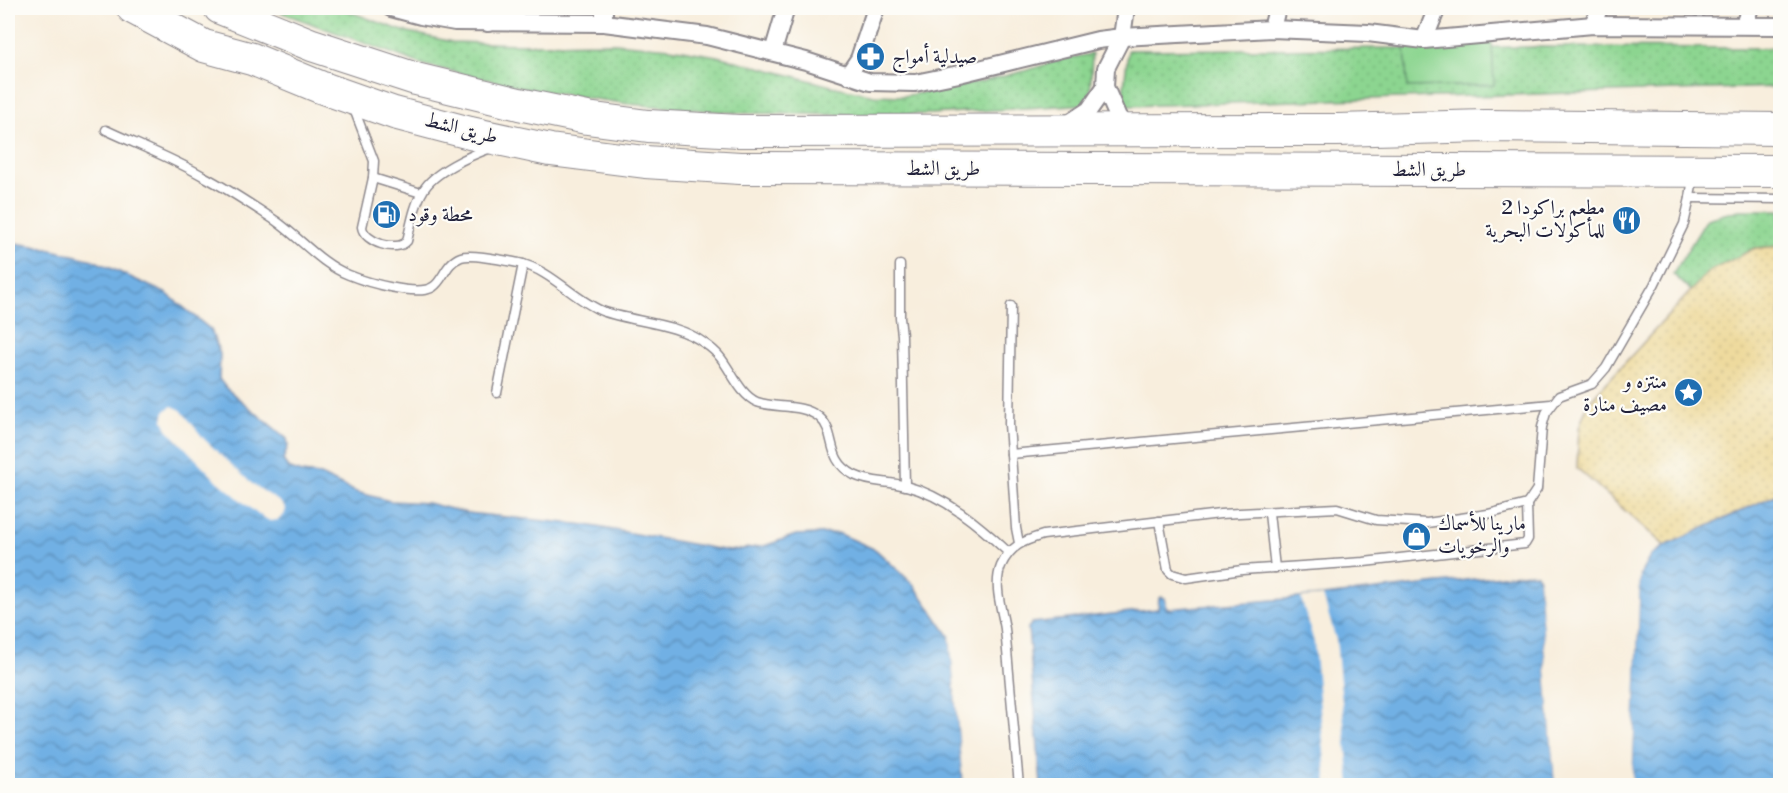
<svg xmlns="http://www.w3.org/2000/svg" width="1788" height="793" viewBox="0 0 1788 793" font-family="'Libre Bodoni',Amiri,serif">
	<defs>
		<pattern id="green-dots" width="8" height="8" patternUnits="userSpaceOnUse" patternTransform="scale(1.5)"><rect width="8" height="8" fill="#8cd590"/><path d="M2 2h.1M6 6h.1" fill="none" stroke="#78b77d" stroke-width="1.8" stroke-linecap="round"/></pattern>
		<pattern id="sand-dots" width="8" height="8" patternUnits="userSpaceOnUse" patternTransform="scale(1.5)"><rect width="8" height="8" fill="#eeda9e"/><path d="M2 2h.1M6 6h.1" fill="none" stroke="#ccbb89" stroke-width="1.8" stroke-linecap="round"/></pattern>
		<pattern id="water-waves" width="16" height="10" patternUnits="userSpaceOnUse" patternTransform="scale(1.5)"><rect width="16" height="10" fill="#71b0e4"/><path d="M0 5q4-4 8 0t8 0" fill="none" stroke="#5c8fba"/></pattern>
	</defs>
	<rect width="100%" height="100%" fill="#fdfcf7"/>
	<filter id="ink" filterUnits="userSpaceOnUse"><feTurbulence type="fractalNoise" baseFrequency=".0167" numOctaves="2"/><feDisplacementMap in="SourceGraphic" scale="12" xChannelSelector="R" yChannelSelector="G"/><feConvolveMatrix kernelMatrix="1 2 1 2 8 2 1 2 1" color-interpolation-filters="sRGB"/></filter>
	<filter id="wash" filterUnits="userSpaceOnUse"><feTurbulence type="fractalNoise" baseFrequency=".008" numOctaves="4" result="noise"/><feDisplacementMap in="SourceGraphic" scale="24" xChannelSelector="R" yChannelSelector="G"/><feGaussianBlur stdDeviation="1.35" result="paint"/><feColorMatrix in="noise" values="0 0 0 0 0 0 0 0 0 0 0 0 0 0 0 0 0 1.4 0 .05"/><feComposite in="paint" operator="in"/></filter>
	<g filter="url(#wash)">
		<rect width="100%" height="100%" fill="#f8eedd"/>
		<g fill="url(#green-dots)" stroke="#577c66" stroke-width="1.5">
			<path d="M269,8h70l61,22 52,12 69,2 94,-1 55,5 47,8 114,30 43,9 29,1 77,-14 45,-11 38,-12 29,-5 -2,50 -159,10 -83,1 -109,-2 -111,-9 -99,-15 -105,-24z"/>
			<path d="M1533,47l247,1v39l-654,19 -3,-9 5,-47z"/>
			<path d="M1739,210h41v36l-25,2 -47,24 -17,19 -18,-17 34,-55z"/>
		</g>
		<path fill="url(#sand-dots)" stroke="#887e6c" stroke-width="1.5" d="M1780,246v247l-115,53 -88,-78 2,-40 9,-25 120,-131 47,-24z"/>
		<path fill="#8cd590" stroke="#577c66" stroke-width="1.5" d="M1492,42l2,43 -87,2 -2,-43z"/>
		<g fill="url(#water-waves)" stroke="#4a6990" stroke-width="1.5">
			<path d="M8,242l32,5 53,13 74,34 44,36 9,24 -1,25 7,9 61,51 1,7 -5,14 5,8 13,5 19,2 36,17 34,9 38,2 39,10 119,12 143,26 35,-5 32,-11 42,-2 38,17 38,35 36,52 13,148 -955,1z"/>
			<path d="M1780,493v292h-148l8,-210 11,-20 14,-9z"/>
			<path d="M1529,573l8,1 2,6 16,205h-514l-13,-157 4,-5 126,-14 1,-11 3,-1 3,1 2,11 156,-13z"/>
		</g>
		<g fill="#f8eedd">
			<path d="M172,406l9,4 23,29 47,44 29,19 6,7 -2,6 -6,5 -8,1 -14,-8 -42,-35 -47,-49 -4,-9 2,-9z"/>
			<path d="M1637,575h3l-8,210 -3,1z"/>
			<path d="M1542,579l16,206v1l-3,-1 -16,-205z"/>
			<path d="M1323,596l13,44 14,145h-23l-13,-143 -13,-44z"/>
			<path d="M950,637h3l13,149 -3,-1z"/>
		</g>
	</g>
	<g filter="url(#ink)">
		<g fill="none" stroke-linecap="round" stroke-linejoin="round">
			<defs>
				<g id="lane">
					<path d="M354,109l20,52 -1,17 -11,49c2,15 35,26 45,14 4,-16 7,-36 16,-50 10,-19 48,-36 68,-43"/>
					<path d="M106,130c32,15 66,28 97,46 25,13 49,29 73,45 24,17 45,43 73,54 17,7 68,22 84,12 11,-7 12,-24 28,-30 10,-4 46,4 58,6 32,7 54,36 83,48 31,11 76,12 102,32 6,4 12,9 16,14 11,13 20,38 37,45 20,7 44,1 62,15 19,16 5,42 35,58 16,8 34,6 52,11 39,10 73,39 102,66"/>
					<path d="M373,178l48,15"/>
					<path d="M1690,198l90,1"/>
					<path d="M900,265v53l2,17 3,151"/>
					<path d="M1011,306l-2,118 7,104 3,15"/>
					<path d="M497,393l26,-129"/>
					<path d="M1011,454l540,-50"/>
					<path d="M1269,513l6,55"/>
					<path d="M1159,521l9,49 4,4 14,4 56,-8 122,-8 161,-18 3,-5 -1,-35"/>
					<path d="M1019,786c-5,-53 -9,-105 -14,-157 -3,-20 -12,-43 -4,-63 9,-20 22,-25 42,-31l177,-21 117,-6 39,12 51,3 61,-9 39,-10 10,-15 5,-62 4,-14 13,-17 33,-12 14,-16 48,-83 30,-61 6,-26 3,-21"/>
				</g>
				<g id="street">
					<path d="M391,8l30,8 34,6 149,1 103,13 99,25 64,21 45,1 44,-9 139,-34 24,-3 150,-8 96,4 56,7 169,-15 187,1"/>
					<path d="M1126,8l-4,29 -16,31 -1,19 13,30 12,13"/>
					<path d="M488,23l4,-15"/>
					<path d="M604,23v-15"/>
					<path d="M1593,25l6,-17"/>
					<path d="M1744,25l6,-17"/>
					<path d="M1272,29l5,-21"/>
					<path d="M1424,40l13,-32"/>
					<path d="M773,52l13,-44"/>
					<path d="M848,75l11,-16 17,-51"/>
					<path d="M1066,125l23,-15 16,-23"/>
				</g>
				<g id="highway">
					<path d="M133,8l71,38 48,13 68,28 74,26 76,20 80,17 95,12 95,6 1040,3"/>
					<path d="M220,8l92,37 104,34 103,25 68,14 61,8 91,5 598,-1 149,-4 294,3"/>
				</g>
			</defs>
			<use href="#lane" stroke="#8d888c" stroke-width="11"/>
			<use href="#street" stroke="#8d888c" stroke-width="20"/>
			<use href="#highway" stroke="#8d888c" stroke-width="34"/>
			<use href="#lane" stroke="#fff" stroke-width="8"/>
			<use href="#street" stroke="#fff" stroke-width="16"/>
			<use href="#highway" stroke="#fff" stroke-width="32"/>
		</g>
	</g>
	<defs>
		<symbol id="pharmacy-disc" viewBox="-11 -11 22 22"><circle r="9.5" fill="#1f6fb2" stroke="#fdfcf7"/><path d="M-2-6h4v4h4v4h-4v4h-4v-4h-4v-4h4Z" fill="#fff"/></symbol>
		<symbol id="fuel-disc" viewBox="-11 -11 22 22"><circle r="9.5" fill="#1f6fb2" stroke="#fdfcf7"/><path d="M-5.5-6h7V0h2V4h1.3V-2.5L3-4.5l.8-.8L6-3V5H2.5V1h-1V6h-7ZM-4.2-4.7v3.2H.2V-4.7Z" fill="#fff"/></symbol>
		<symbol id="restaurant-disc" viewBox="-11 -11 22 22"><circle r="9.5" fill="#1f6fb2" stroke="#fdfcf7"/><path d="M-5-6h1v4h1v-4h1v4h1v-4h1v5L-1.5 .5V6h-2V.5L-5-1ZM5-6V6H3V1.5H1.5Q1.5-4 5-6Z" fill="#fff"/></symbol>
		<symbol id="sight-disc" viewBox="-11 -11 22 22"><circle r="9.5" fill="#1f6fb2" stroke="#fdfcf7"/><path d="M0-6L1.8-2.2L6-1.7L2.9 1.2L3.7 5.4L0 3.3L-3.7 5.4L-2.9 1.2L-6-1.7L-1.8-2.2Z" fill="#fff"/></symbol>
		<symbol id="shop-disc" viewBox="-11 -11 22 22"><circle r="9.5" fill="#1f6fb2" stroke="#fdfcf7"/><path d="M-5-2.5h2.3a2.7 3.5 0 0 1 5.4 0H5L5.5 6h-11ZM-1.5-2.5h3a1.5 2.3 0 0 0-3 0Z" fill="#fff"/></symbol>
	</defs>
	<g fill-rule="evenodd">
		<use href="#pharmacy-disc" x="854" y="40" width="33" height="33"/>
		<use href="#fuel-disc" x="370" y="198" width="33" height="33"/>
		<use href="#restaurant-disc" x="1610" y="204" width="33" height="33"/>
		<use href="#sight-disc" x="1672" y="376" width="33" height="33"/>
		<use href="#shop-disc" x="1400" y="520" width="33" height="33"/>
	</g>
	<g text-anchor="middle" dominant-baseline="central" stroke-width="4.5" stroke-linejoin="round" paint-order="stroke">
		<g font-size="20" fill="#22223b" stroke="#fdfcf7" text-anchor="start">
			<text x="892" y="57">صيدلية أمواج</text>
			<text x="1605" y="208" text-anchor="end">مطعم براكودا 2<tspan x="1605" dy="23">للمأكولات البحرية</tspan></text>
			<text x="408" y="215">محطة وقود</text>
			<text x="1667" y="382" text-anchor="end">منتزه و<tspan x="1667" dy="23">مصيف منارة</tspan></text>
			<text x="1438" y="524">مارينا للأسماك<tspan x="1438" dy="23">والرخويات</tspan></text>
		</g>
		<g font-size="20" fill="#22223b" stroke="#fdfcf7">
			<text transform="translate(461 129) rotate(14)">طريق الشط</text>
			<text x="943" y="169">طريق الشط</text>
			<text x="1429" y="170">طريق الشط</text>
		</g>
	</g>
	<rect width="1788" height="793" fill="none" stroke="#fdfcf7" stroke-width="30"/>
</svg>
